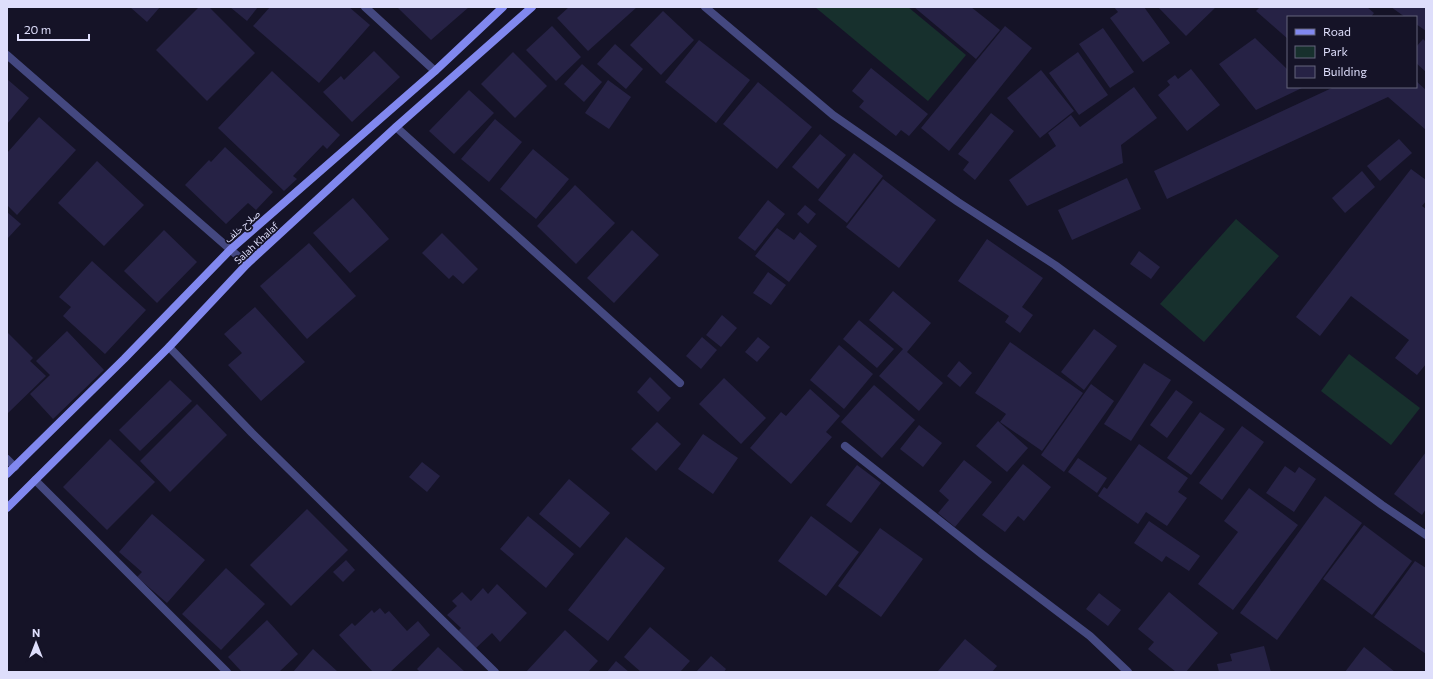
<svg xmlns="http://www.w3.org/2000/svg" width="1433" height="679" viewBox="0 0 1433 679" font-family="Commissioner,'Noto Sans Arabic',sans-serif">
	<rect width="100%" height="100%" fill="#151327"/>
	<g fill="#17302d">
		<path d="M815,7h93l58,48 -38,46z"/>
		<path d="M1236,219l43,37 -75,86 -44,-38z"/>
		<path d="M1349,354l71,54 -29,37 -70,-54z"/>
	</g>
	<g fill="#262245">
		<path d="M130,7h30l-13,15z"/>
		<path d="M199,7h10l46,46 -48,48 -51,-51z"/>
		<path d="M230,7h28l-11,14z"/>
		<path d="M270,7h79l21,18 -51,58 -66,-57z"/>
		<path d="M399,7h70l-38,33 -33,-32z"/>
		<path d="M569,7h68l-49,44 -31,-33z"/>
		<path d="M914,7h57l29,23 -24,29z"/>
		<path d="M1114,7h30l26,36 -27,19 -33,-44 8,-6z"/>
		<path d="M1158,7h58l-30,29z"/>
		<path d="M1260,7h71l3,1 1,-1h32l7,6 -3,4h-83v22l-32,-28z"/>
		<path d="M1391,7h35v24l-10,-7v-7h-11z"/>
		<path d="M663,11l31,29 -33,35 -31,-30z"/>
		<path d="M552,26l29,31 -25,24 -30,-31z"/>
		<path d="M1005,26l27,22 -83,103 -28,-23z"/>
		<path d="M1103,28l31,44 -24,16 -31,-44z"/>
		<path d="M1255,38l33,32v17h16l-48,23 -37,-46z"/>
		<path d="M1423,39l3,3v30l-10,-9v-16z"/>
		<path d="M699,40l51,40 -34,43 -51,-41z"/>
		<path d="M615,44l28,25 -17,20 -29,-25z"/>
		<path d="M374,51l26,26 -48,45 -29,-30 18,-16 3,4z"/>
		<path d="M513,52l34,34 -32,32 -34,-34z"/>
		<path d="M1078,52l30,43 -29,20 -30,-42z"/>
		<path d="M582,64l20,18 -18,20 -20,-18z"/>
		<path d="M871,68l57,46 -19,22 -8,-6 -5,6 -37,-29 5,-6 -12,-10z"/>
		<path d="M1191,69l29,36 -33,26 -29,-36 12,-10 -3,-4 8,-6 3,4z"/>
		<path d="M1041,70l33,41 -34,27 -33,-40z"/>
		<path d="M272,71l68,64 -13,14 -4,-4 -30,31 4,3 -13,12 -66,-63z"/>
		<path d="M7,79l22,19 -22,26z"/>
		<path d="M608,80l23,17 -22,32 -24,-16z"/>
		<path d="M1416,81l10,9v40l-38,-33 -221,102 -13,-28 180,-84h82z"/>
		<path d="M758,82l54,45 -35,42 -54,-45z"/>
		<path d="M1134,87l23,31 -36,27 2,18 -96,43 -18,-26 47,-34 -8,-13 23,-18 9,12z"/>
		<path d="M469,90l25,23 -40,41 -25,-23z"/>
		<path d="M991,113l23,18 -39,49 -12,-10 6,-8 -11,-8z"/>
		<path d="M39,117l37,33 -59,65 -10,-10v-52z"/>
		<path d="M495,119l27,23 -33,40 -28,-23z"/>
		<path d="M820,134l26,21 -28,34 -26,-22z"/>
		<path d="M1399,139l13,14 -32,28 -13,-15z"/>
		<path d="M225,147l48,45 -17,18 -8,-7 -22,21 -41,-39 24,-25 2,2z"/>
		<path d="M533,149l36,30 -33,40 -36,-30z"/>
		<path d="M854,153l29,23 -36,47 -29,-23z"/>
		<path d="M97,161l47,44 -40,41 -46,-43z"/>
		<path d="M1411,169l15,11v21l-4,5 4,3v155l-9,11 -22,-17 14,-18 -58,-44 -31,40 -24,-19z"/>
		<path d="M1362,171l13,16 -30,26 -13,-15z"/>
		<path d="M1127,178l14,31 -69,31 -14,-30z"/>
		<path d="M883,179l53,41 -37,48 -53,-41z"/>
		<path d="M575,185l40,38 -39,41 -39,-38z"/>
		<path d="M353,198l36,41 -39,34 -37,-40z"/>
		<path d="M768,200l17,14 -30,37 -17,-13z"/>
		<path d="M805,205l11,9 -8,10 -11,-10z"/>
		<path d="M7,212l14,12 -14,15z"/>
		<path d="M777,228l17,12 6,-8 17,14 -28,36 -34,-26z"/>
		<path d="M164,230l33,32 -40,41 -33,-32z"/>
		<path d="M632,230l27,25 -45,48 -27,-25z"/>
		<path d="M442,233l36,36 -15,15 -10,-9 -4,4 -27,-26z"/>
		<path d="M987,239l56,39 -21,29 11,8 -13,18 -15,-11 4,-6 -51,-35z"/>
		<path d="M309,243l47,53 -49,43 -47,-53z"/>
		<path d="M1139,251l21,16 -9,12 -21,-15z"/>
		<path d="M92,261l54,49 -41,44 -42,-38 8,-9 -12,-10z"/>
		<path d="M768,272l18,13 -15,20 -18,-12z"/>
		<path d="M893,291l38,32 -24,29 36,31 -24,28 -40,-35 24,-27 -34,-29z"/>
		<path d="M255,307l50,55 -44,39 -33,-36 14,-12 -18,-19z"/>
		<path d="M722,315l15,13 -16,19 -15,-12z"/>
		<path d="M859,320l35,29 -17,19 -34,-29z"/>
		<path d="M1094,329l23,17 -33,44 -23,-18z"/>
		<path d="M67,331l37,39 -51,49 -23,-25 20,-19 -14,-14z"/>
		<path d="M7,332l26,26 -3,3 16,15 -39,38z"/>
		<path d="M702,337l15,13 -16,19 -15,-13z"/>
		<path d="M758,337l12,10 -13,15 -12,-10z"/>
		<path d="M1010,342l73,51 -41,58 -42,-29 6,-8 -31,-21z"/>
		<path d="M839,345l34,29 -29,35 -34,-29z"/>
		<path d="M959,361l13,12 -12,14 -13,-11z"/>
		<path d="M1144,363l27,17 -40,61 -27,-17z"/>
		<path d="M650,377l21,21 -13,14 -21,-20z"/>
		<path d="M724,378l42,40 -25,26 -42,-40z"/>
		<path d="M170,380l22,21 -52,50 -21,-21z"/>
		<path d="M1091,384l23,17 -50,71 -23,-17z"/>
		<path d="M874,385l41,35 -33,38 -41,-36z"/>
		<path d="M810,389l30,27 -14,16 6,5 -41,47 -41,-36 31,-36 5,4z"/>
		<path d="M1176,390l17,12 -26,36 -17,-13z"/>
		<path d="M197,404l30,31 -57,57 -30,-31z"/>
		<path d="M1200,412l25,17 -34,46 -24,-17z"/>
		<path d="M998,421l30,27 -21,24 -31,-26z"/>
		<path d="M657,422l24,22 -25,27 -25,-22z"/>
		<path d="M919,425l23,18 -19,24 -23,-18z"/>
		<path d="M1242,426l22,16 -42,58 -23,-17z"/>
		<path d="M703,434l35,24 -25,36 -35,-25z"/>
		<path d="M110,439l45,43 -48,48 -44,-43z"/>
		<path d="M1139,444l49,34 -10,14 9,6 -20,28 -21,-14 -8,12 -40,-28 6,-9 3,2z"/>
		<path d="M1426,452v57l-4,6 -28,-21z"/>
		<path d="M1078,458l29,20 -10,15 -29,-21z"/>
		<path d="M964,460l28,22 -37,45 -17,-14 11,-13 -10,-9z"/>
		<path d="M422,462l18,14 -13,16 -18,-15z"/>
		<path d="M1023,464l28,23 -27,34 -6,-5 -13,16 -23,-17z"/>
		<path d="M857,465l24,18 -30,40 -25,-18z"/>
		<path d="M1285,466l10,7 4,-6 17,12 -22,33 -28,-19z"/>
		<path d="M569,479l41,34 -30,35 -41,-34z"/>
		<path d="M1249,488l49,37 -65,85 -35,-26 40,-52 -14,-11z"/>
		<path d="M1325,496l37,27 -85,117 -37,-27z"/>
		<path d="M307,509l41,41 -57,56 -41,-41z"/>
		<path d="M152,514l53,46 -38,43 -30,-26 5,-5 -23,-20z"/>
		<path d="M528,516l46,38 -28,34 -46,-39z"/>
		<path d="M811,516l48,36 -33,44 -48,-35z"/>
		<path d="M1149,521l51,35 -11,15 -23,-15 -4,6 -28,-19z"/>
		<path d="M1364,525l48,36 -40,54 -49,-36z"/>
		<path d="M880,528l43,31 -42,58 -43,-31z"/>
		<path d="M626,537l39,31 -57,73 -40,-31z"/>
		<path d="M346,560l9,10 -12,12 -10,-10z"/>
		<path d="M1415,561l11,7v86l-52,-37z"/>
		<path d="M226,568l39,36 -44,46 -39,-36z"/>
		<path d="M497,584l30,29 -27,29 -8,-9 -16,15 -18,-17 3,-3 -14,-13 10,-9 -5,-5 10,-9 9,9 12,-13 5,6z"/>
		<path d="M1169,592l49,41 -32,39h-10l-28,-23 6,-7 -16,-13z"/>
		<path d="M1099,593l22,17 -13,16 -22,-17z"/>
		<path d="M380,608l5,6 4,-3 18,20 11,-10 12,14 -40,37h-17l-34,-37 13,-12 3,3 17,-16 2,3z"/>
		<path d="M267,620l31,34 -19,18h-37l-14,-15z"/>
		<path d="M650,627l40,34 -10,11h-39l-17,-15z"/>
		<path d="M565,630l33,31 -10,11h-62z"/>
		<path d="M965,639l32,27 -5,6h-53l-1,-1z"/>
		<path d="M1264,646l7,26h-52l-2,-8 15,-3 -2,-7z"/>
		<path d="M438,647l27,25h-45l-3,-3z"/>
		<path d="M1364,647l31,25h-50z"/>
		<path d="M313,649l25,23h-45z"/>
		<path d="M711,656l15,13 -2,3h-28z"/>
		<path d="M616,661l13,11h-22z"/>
	</g>
	<g fill="none" stroke-linecap="round" stroke-linejoin="round">
		<g stroke="#444880" stroke-width="8">
			<path d="M365,7l70,64"/>
			<path d="M705,7l128,108 125,87 97,63 327,240 44,30"/>
			<path d="M7,55l240,209"/>
			<path d="M396,127l284,256"/>
			<path d="M169,347l83,86 243,239"/>
			<path d="M845,446l138,109 107,81 38,36"/>
			<path d="M7,459l8,8"/>
			<path d="M35,480l192,192"/>
		</g>
		<g stroke="#8188ef" stroke-width="8">
			<path d="M7,474l117,-115 107,-110 204,-178 68,-64"/>
			<path d="M7,508l162,-161 78,-83 149,-137 136,-120"/>
		</g>
	</g>
	<g text-anchor="middle" dominant-baseline="central" stroke-width="3.5" stroke-linejoin="round" paint-order="stroke">
		<g font-size="10" fill="#dedefb" stroke="#151327">
			<text transform="translate(242 226) rotate(-41)">صلاح خلف</text>
			<text transform="translate(256 243) rotate(-43)">Salah Khalaf</text>
		</g>
	</g>
	<rect width="1433" height="679" fill="none" stroke="#dedefb" stroke-width="16"/>
	<rect x="1287" y="16" width="130" height="72" fill="#151327" stroke="#65647c"/>
	<rect x="1295" y="29" width="20" height="6" fill="#8188ef" stroke="#65647c"/>
	<text x="1323" y="36" font-size="12" fill="#dedefb">Road</text>
	<rect x="1295" y="46" width="20" height="12" fill="#17302d" stroke="#65647c"/>
	<text x="1323" y="56" font-size="12" fill="#dedefb">Park</text>
	<rect x="1295" y="66" width="20" height="12" fill="#262245" stroke="#65647c"/>
	<text x="1323" y="76" font-size="12" fill="#dedefb">Building</text>
	<g transform="translate(36 643)" stroke="#151327" stroke-width="3" paint-order="stroke">
	<path d="M0-3L7 15L0 10L-7 15Z" fill="#dedefb"/>
	<text y="-6" font-size="11" font-weight="bold" text-anchor="middle" fill="#dedefb">N</text>
	</g>
	<path d="M18 34v6h71v-6" fill="none" stroke="#dedefb" stroke-width="2"/>
	<text x="24" y="34" font-size="12" fill="#dedefb" stroke="#151327" stroke-width="3" paint-order="stroke">20 m</text>
</svg>
